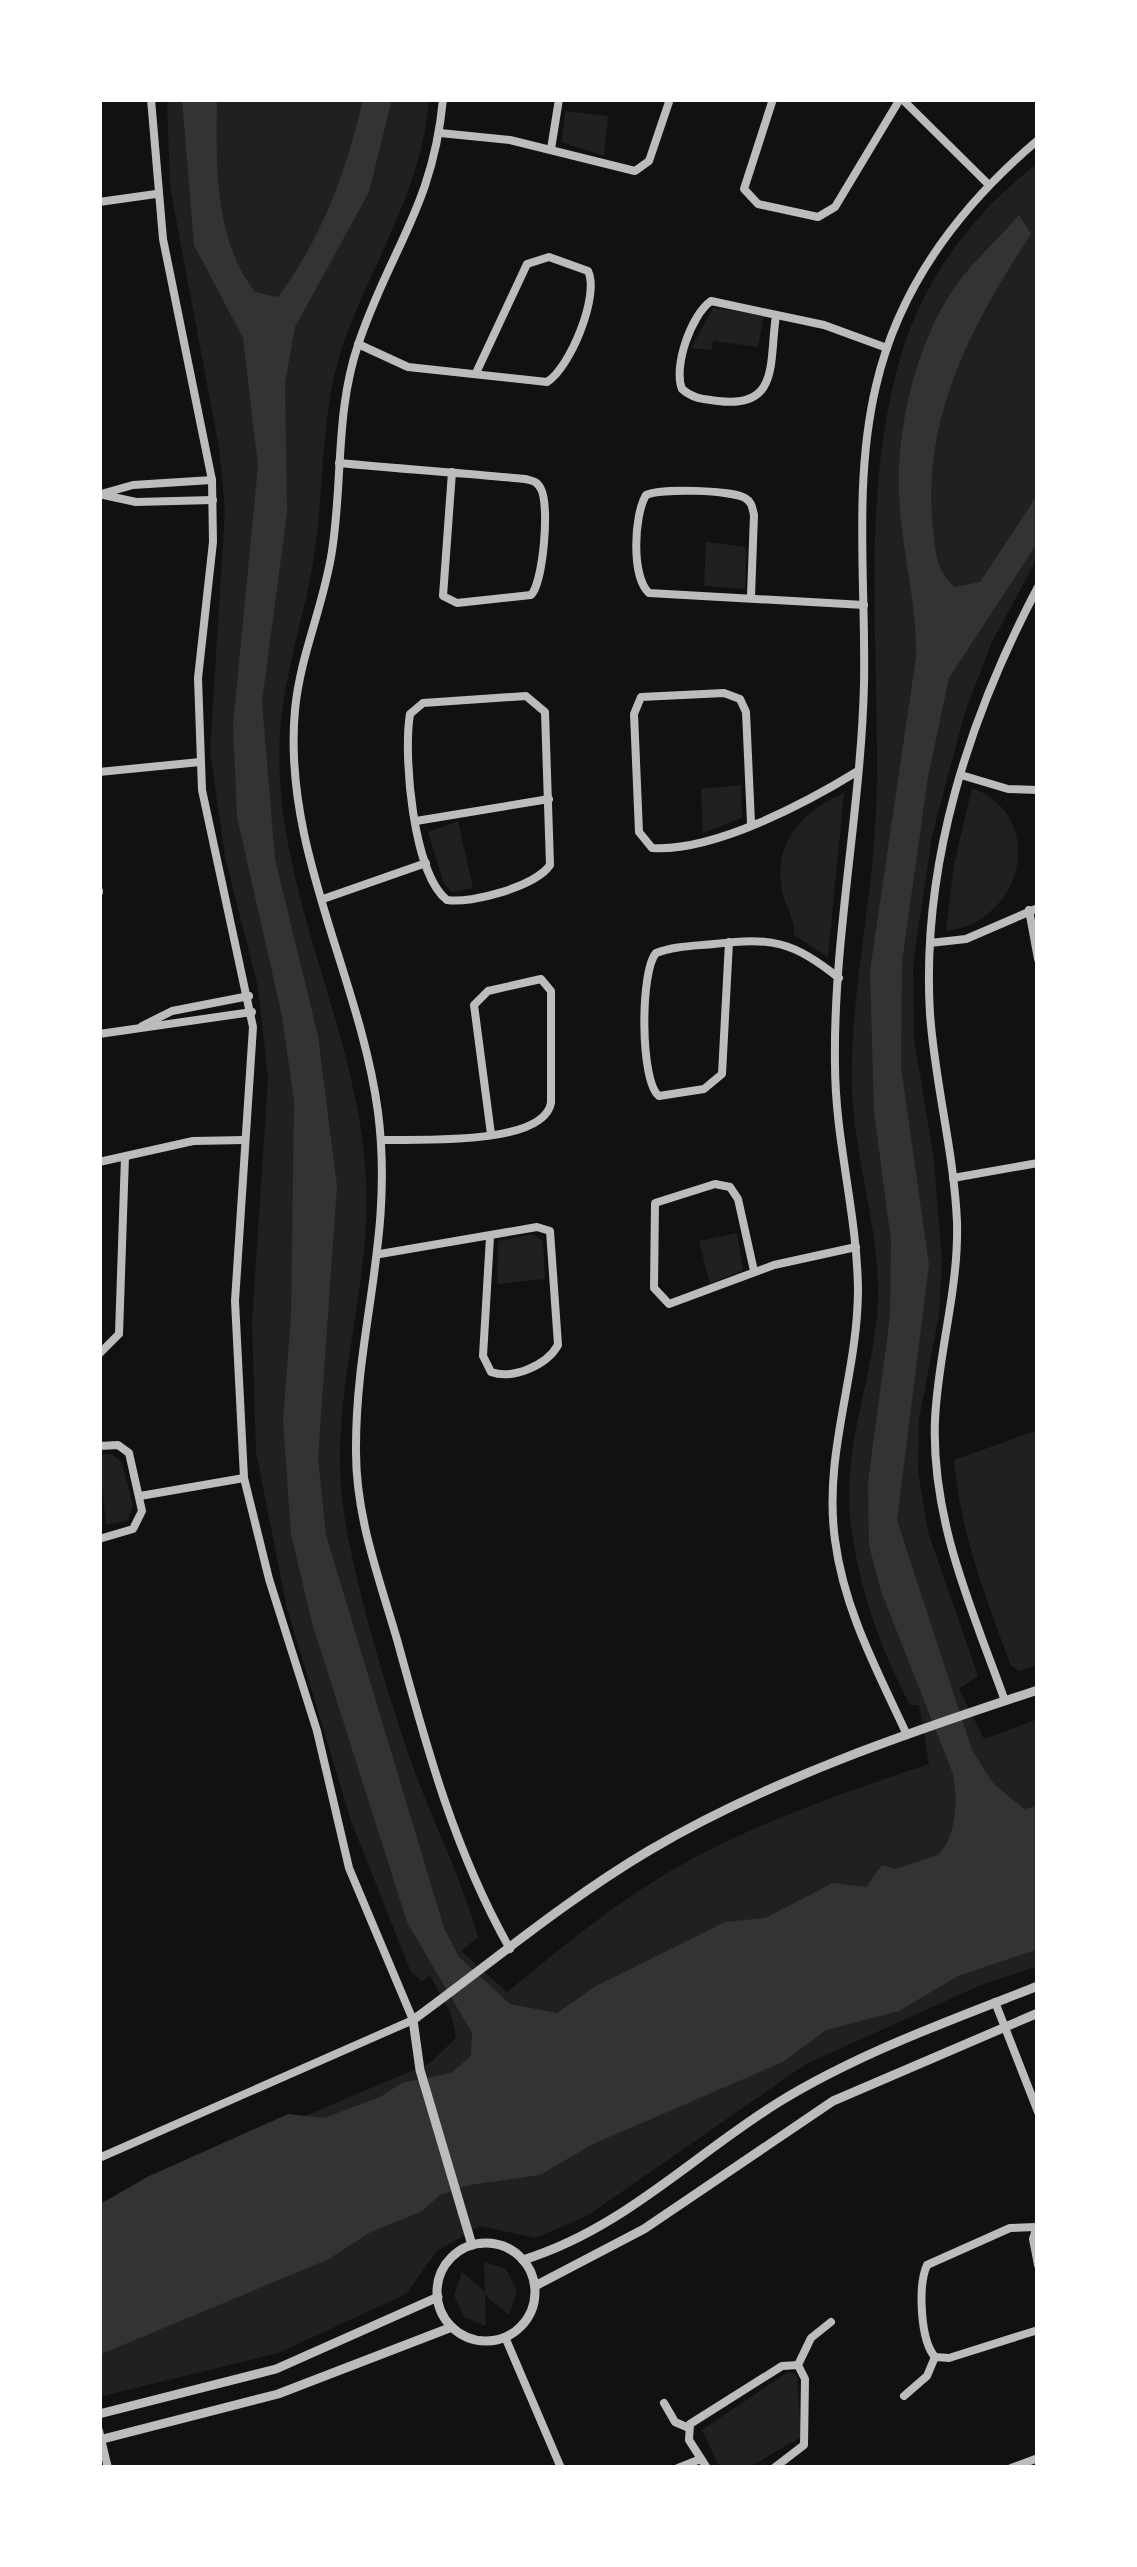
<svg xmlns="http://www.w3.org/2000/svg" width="1137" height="2567" viewBox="0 0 1137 2567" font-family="Karla,sans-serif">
	<rect width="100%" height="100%" fill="#111"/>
	<g fill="#202020">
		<path d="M167,99h262c-6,85 -51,154 -81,232 -29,72 -22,150 -34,225 -9,60 -30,116 -34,177 -9,155 79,294 86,447 6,115 -41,225 -21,340 13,76 38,157 62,230 21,63 53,122 71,187l-17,14 46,41c49,-39 96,-80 149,-112 84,-52 180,-85 273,-116l-10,-59h-9c-31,-59 -53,-122 -60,-189 -7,-78 28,-148 28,-225 0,-67 -23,-131 -26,-198 -3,-93 20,-186 24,-280 6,-153 -19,-312 26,-461 23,-76 74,-142 136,-189v394l-46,85 -27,70 -33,124 -19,129 1,73 20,121 8,103 -3,52 -20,106 -1,52 10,60 50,144 -19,13 25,50 54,-20v247l-57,19 -175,79 -219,152 -52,22 -55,-12 -43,25 -31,43 -95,44 -33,15 -179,44v-194l331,-140 26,-25 -5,-24 -21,-38 -8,5 -11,-9 -60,-151 -64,-213 -31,-156 -4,-130 16,-244 -10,-91 -33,-130 -15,-105 15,-242 -6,-62 -49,-261z"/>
		<path d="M565,111l43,5 -4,40 -42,-14z"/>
		<path d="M713,308l51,7 -6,32 -45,-6 -1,9 -21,-2z"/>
		<path d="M706,542l40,5 -1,42 -41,-3z"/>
		<path d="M741,785l1,33 -39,15 -2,-44z"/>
		<path d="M972,788c78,30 49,135 -26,143l8,-66z"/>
		<path d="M844,793l-16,164 -34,-22c1,-14 -6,-24 -10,-37 -14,-51 15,-86 60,-105z"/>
		<path d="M458,821l15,67 -21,4 -8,-8 -16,-52z"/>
		<path d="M737,1233l6,37 -33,14 -11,-43z"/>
		<path d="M533,1234l10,7 2,38 -48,5 1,-43z"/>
		<path d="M1038,1430v235l-18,6 -9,-5c-25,-68 -51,-133 -57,-206z"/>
		<path d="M111,1454l11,8 11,44 -6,15 -21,4 -7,-70z"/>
		<path d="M484,2262l22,7 11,22 -8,24 -24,-20 1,31 -22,-9 -10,-22 8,-23 23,20z"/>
		<path d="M788,2372l9,3 4,62 -53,31 -29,-2 -17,-36z"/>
	</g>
	<path fill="#333" d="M182,99h35c-1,63 -3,141 38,193l23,5c44,-59 69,-127 85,-198h29l-23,93 -74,135 -10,56 2,130 -25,189 13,157 43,177 19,150 -19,272 8,77 118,393 15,29 51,47 47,9 39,-27 129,-64 40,-4 68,-35 33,4 16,-22 13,4 43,-14c19,-19 20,-56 15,-81l-72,-183 -12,-46 -1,-63 22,-165 1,-76 -17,-129 -4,-141 46,-314c1,-57 -15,-108 -17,-164 -3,-69 20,-162 64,-217 17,-21 38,-40 56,-61l12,19c-59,90 -110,184 -98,295 3,24 3,42 22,58l25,-5 58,-88v48l-89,136 -21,99 -26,185 -1,105 28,198 -32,255 75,230 21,33 31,26 14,-3v143l-80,27 -59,35 -73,19 -43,32 -190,82 -53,31 -71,10 -29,10 -18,16 -53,22 -40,26 -230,96v-150l48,-28 141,-63 36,4 56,-21 22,-14 49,-10 20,-17 1,-23 -65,-111 -95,-299 -21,-89 -8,-113 8,-105 3,-215 -12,-85 -45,-199 -4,-92 25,-259 -15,-128 -49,-93z"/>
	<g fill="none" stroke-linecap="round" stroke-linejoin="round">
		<g stroke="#bcbcbc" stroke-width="8">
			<path d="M443,99c-10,107 -52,149 -84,243 -24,68 -16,139 -27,209 -8,54 -32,104 -37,159 -13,139 65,267 83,402 16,125 -22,217 -22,335 -1,69 23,130 42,196 29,106 57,209 112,306"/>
			<path d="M773,99l-29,90 14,15 60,13 17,-10 65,-108"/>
			<path d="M902,99l86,85"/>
			<path d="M440,133l70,7 125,31 14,-10 21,-62"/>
			<path d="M551,149l8,-50"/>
			<path d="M99,202l57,-8"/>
			<path d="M776,315c-7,47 4,94 -58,86 -14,-2 -25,-2 -36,-12 -9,-22 9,-74 29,-88l113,24 63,23"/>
			<path d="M358,344l50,23 139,15c23,-14 53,-87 41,-111l-39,-14 -22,7 -51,109"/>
			<path d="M339,463c62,6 124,10 186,16 8,2 12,2 16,10 9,17 2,94 -10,106l-74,8 -14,-7 9,-124"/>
			<path d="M99,494l37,8 77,-2"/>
			<path d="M101,494l32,-9 79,-5"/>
			<path d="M751,596l3,-81c-2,-8 -2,-13 -9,-17 -12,-8 -86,-10 -99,-3 -12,20 -15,81 3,98l215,12"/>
			<path d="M526,696l19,16 5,153c-14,21 -78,39 -103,35 -34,-26 -44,-145 -37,-186l13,-11z"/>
			<path d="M99,772l101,-10"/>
			<path d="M961,775l47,14 30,1"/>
			<path d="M416,821l133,-22"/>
			<path d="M751,823l-5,-111 -6,-13 -16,-6 -83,4 -7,17 5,118 13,16c62,4 154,-45 206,-77"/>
			<path d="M99,891v1"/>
			<path d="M323,899l103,-36"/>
			<path d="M1029,910l9,49"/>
			<path d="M729,942l-7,132 -18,15 -45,7c-19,-14 -19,-125 -3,-143 18,-7 38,-7 58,-9 58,-7 78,-3 125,34"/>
			<path d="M930,943l36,-4 72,-31"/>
			<path d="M142,1026l30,-15 77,-15"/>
			<path d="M99,1034l153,-22"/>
			<path d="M381,1140c38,-1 162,6 170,-37v-112l-10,-12 -53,12 -14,14 17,129"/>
			<path d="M99,1162l94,-21 52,-1"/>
			<path d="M953,1178l85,-15"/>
			<path d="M380,1254l157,-27 13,4 8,114c-11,20 -45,35 -67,27l-8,-16 7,-119"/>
			<path d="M754,1271l-16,-72 -8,-12 -15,-3 -60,19 -1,85 15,16 105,-39 82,-18"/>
			<path d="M99,1354l20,-20 6,-177"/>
			<path d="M99,1446l19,-1 11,8 13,58 -9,18 -34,10"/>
			<path d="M140,1496l104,-18"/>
			<path d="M1005,1701c-33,-92 -74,-181 -70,-281 3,-67 24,-131 22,-198 -3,-70 -22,-138 -27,-208 -9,-149 39,-297 108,-427"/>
			<path d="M907,1735c-29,-63 -63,-125 -72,-195 -12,-87 23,-165 23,-251 -1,-76 -23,-149 -23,-225 -2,-124 26,-254 29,-380 2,-99 -11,-201 12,-298 23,-100 85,-181 162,-246"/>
			<path d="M995,2002l43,110"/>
			<path d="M99,2158l314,-138 -64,-152 -32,-137 -48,-152 -25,-101 -9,-177 18,-274 -51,-237 -4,-112 15,-136 -1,-62 -49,-241 -12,-140"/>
			<path d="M1037,2226l-4,13 5,26"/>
			<path d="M505,2337l56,131"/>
			<path d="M935,2357c-15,-17 -17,-72 -8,-92l83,-37 26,-1"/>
			<path d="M935,2357l14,1 89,-28"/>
			<path d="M904,2396l23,-20 8,-19"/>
			<path d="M664,2403l11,19 14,6"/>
			<path d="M99,2431l9,37"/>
			<path d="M678,2468l20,-8"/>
			<path d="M707,2468l-18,-28 1,-16 92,-58 16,-1"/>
			<path d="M774,2468l30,-23 1,-66 -7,-14 13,-27 20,-16"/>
			<path d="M1011,2468l27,-10"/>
		</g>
		<g stroke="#bcbcbc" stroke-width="9">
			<circle cx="486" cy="2292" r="49"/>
			<path d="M472,2245l-52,-175 -7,-50c78,-57 154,-121 237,-170 119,-70 257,-117 388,-160"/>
			<path d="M523,2260c100,-31 169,-104 256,-158 80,-49 172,-82 259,-116"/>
			<path d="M535,2286l109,-57 189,-128 205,-88"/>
			<path d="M99,2414l177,-45 162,-72"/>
			<path d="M99,2440l179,-46 174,-67"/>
		</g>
	</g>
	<rect width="1137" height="2567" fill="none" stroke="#ffffff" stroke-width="204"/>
</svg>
